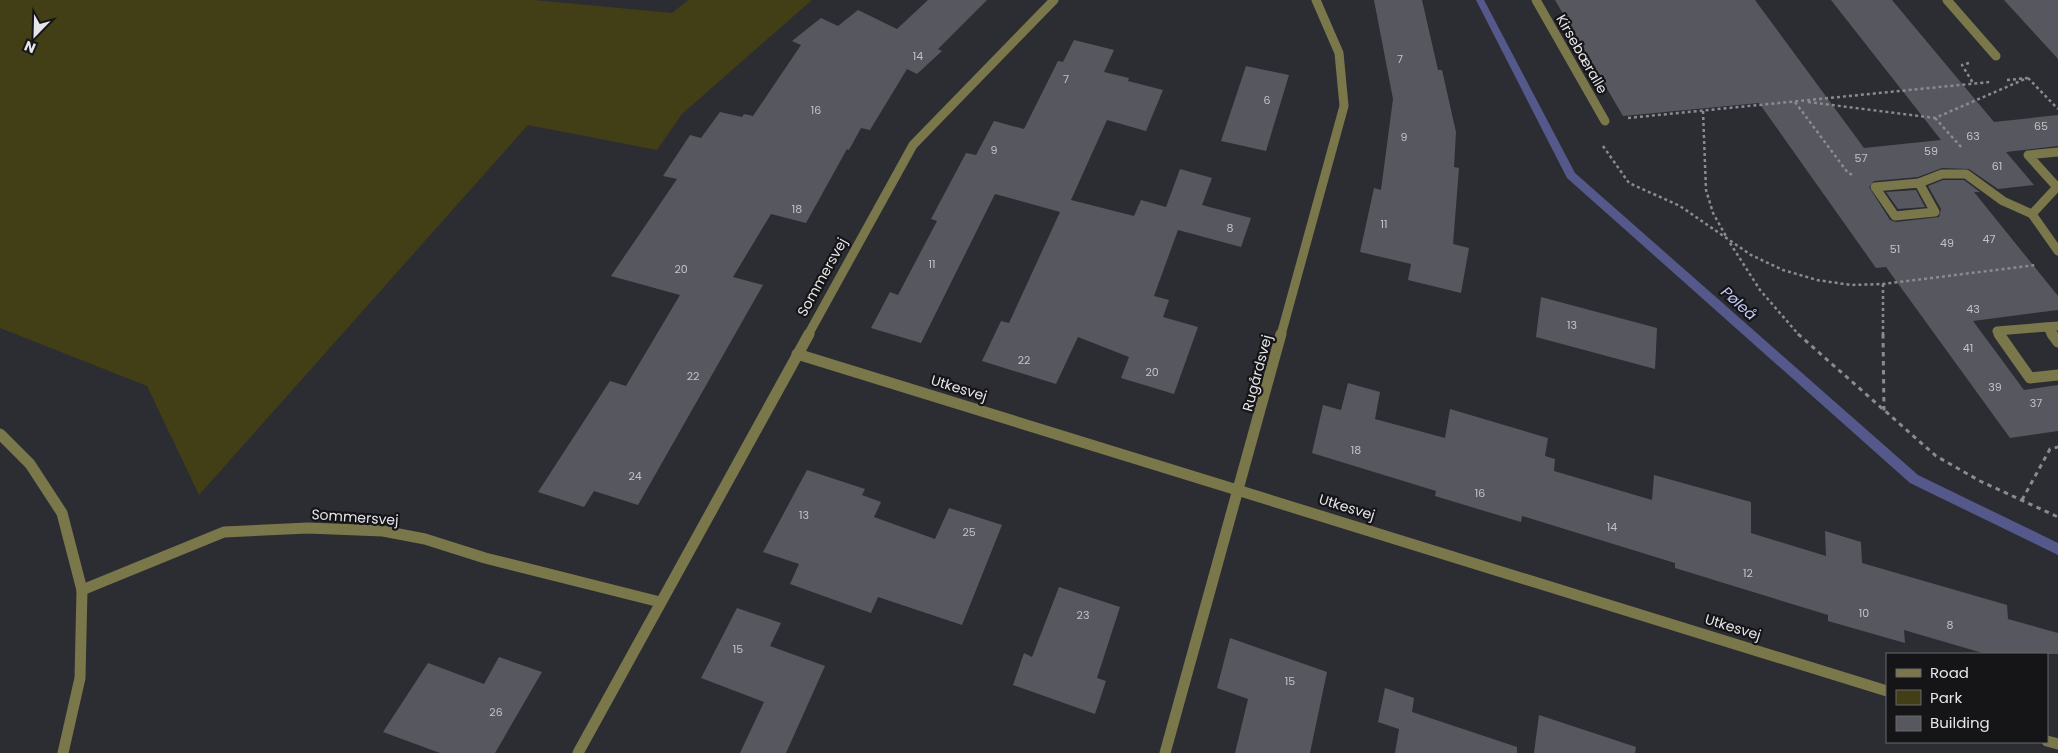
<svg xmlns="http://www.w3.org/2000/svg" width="2058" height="753" viewBox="0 0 2058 753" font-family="Poppins,sans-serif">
	<rect width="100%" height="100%" fill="#2c2d33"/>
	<path fill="#423e16" d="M0,0h534l138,13 16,-13h124l-130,114 -25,36 -129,-25 -329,370 -52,-109 -147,-58z"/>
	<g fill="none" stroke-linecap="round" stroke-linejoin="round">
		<path fill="#54588a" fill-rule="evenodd" d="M1476,0h8l91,173 343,302 140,68v12l-148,-72 -343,-305z"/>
	</g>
	<g fill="#57585f">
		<path d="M928,0h59l-49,49 4,2 -25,23 -10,-5 -37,61 -9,-2 -12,22 -2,-1 -41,74 -35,-9 -38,63 30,8 -125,220 -44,-14 -10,16 -46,-15 72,-111 16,5 54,-91 -69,-19 66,-97 -14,-3 27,-41 11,3 19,-26 22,5 2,-3 9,2 48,-71 -9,-4 29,-23 17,8 20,-16 39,19z"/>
		<path d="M1374,0h48l16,70h4l14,62 -2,35 5,1 -6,76 16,4 -8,45 -53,-13 3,-16 -51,-12 14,-64 7,2 12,-91z"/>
		<path d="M1555,0h200l109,148 77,-8 -110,-140h61l102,122 64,-7v31l-52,6 28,33 -36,4 -29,-20 -27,-1 -24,9 -44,4 -5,6 21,33 6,2 43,-5 2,-8 -13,-23 15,-6h21l16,12h-6l84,104v14l-85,11 51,69 34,-5v46l-48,7 -124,-171 -10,1 -117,-165 -136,13z"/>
		<path d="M2004,0h54v59z"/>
		<path d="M1074,40l40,10 -10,22 25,6 -1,3 35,9 -17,41 -39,-11 -36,80 63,16 7,-16 25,7 14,-38 32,9 -10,27 49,13 -10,29 -63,-17 -24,66 15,4 -6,17 35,10 -24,67 -53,-16 8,-21 -51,-20 -22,47 -74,-23 19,-40 8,2 51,-111 -65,-18 -74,149 -50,-15 19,-36 8,3 39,-74 -6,-2 35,-66 10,2 18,-34 30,8 34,-68 5,1z"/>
		<path d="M1246,66l43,9 -23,76 -45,-10z"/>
		<path d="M1916,190l9,17 -27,2 -12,-17z"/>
		<path d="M1541,297l116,31 -2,41 -119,-32z"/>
		<path d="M1348,383l32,9 -5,27 70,19 5,-29 98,29 -3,18 10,3 -1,12 98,29 2,-25 97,27v31l75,23 -1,-25 36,11 1,21 145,42 1,14 50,14v21h-72l-82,-24 1,13 -77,-22v-6l-153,-47v-5l-153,-47 -1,6 -86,-26 1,-5 -124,-38 11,-48 18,5z"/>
		<path d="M807,470l58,19 -3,6 19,7 -7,15 61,22 14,-31 53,17 -40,100 -84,-28 -7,16 -81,-29 9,-20 -36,-12z"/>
		<path d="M1059,587l61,20 -23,71 9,3 -11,33 -82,-29 11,-32 8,4z"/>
		<path d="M737,608l44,15 -11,23 55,20 -39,87h-46l24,-51 -63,-24z"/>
		<path d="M1230,638l97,34 -17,81h-75l13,-54 -31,-11z"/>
		<path d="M499,657l43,15 -47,81h-55l-57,-21 45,-69 56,21z"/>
		<path d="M1385,688l29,10 -2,14 105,35v6h-122l4,-24 -21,-7z"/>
		<path d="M1539,715l97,32 -1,6h-101z"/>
	</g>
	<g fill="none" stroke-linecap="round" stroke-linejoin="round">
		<g stroke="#8a8b90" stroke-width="2.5" stroke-dasharray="3 3" stroke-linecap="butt">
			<path d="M1969,63l-7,2 11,18"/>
			<path d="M2028,78l30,31"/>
			<path d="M2007,80l21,-2"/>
			<path d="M1795,102l53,71 5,2"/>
			<path d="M1808,102l127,16 90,-39"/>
			<path d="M1703,111l3,79 7,23 14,25"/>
			<path d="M1628,118l362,-36"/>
			<path d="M1935,118l27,30"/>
			<path d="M1603,146l26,37 51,23 71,49 32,15 34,10 34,5 32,-1 153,-19"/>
			<path d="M1730,243l30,47 39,45"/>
			<path d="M1883,284v51"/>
		</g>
		<g stroke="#8a8b90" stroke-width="3" stroke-dasharray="4.5 4.5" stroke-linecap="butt">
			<path d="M1798,334l138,122 44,25 78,36"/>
			<path d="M1883,334l1,77"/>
			<path d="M2022,500l28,-51 8,-2"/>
		</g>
		<g stroke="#7a774a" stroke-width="9">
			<path d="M1919,183l16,29 -40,4 -20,-29z"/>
			<path d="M1919,183l23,-9h24l37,27 29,13"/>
			<path d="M2056,186l-28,-31 30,-3"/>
			<path d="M2058,186l-26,28 26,37"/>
			<path d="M2047,327l6,8"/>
			<path d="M2000,335l-3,-4 61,-5"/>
		</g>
		<g stroke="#7a774a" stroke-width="11">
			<path d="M1999,334l31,44 28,-3"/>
			<path d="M2052,334l6,8"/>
		</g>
		<g stroke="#7a774a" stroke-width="9">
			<path d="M1536,0l69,121"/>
			<path d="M1947,0l49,56"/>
			<path d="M808,335l105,-190 141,-145"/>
			<path d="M1281,335l63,-229 -5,-53 -23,-53"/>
		</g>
		<g stroke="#7a774a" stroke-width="11">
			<path d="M797,354l1090,337"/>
			<path d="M0,434l30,30 32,49 20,77 -2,88 -17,75"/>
			<path d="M82,590l142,-58 84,-4 75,3 42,8 60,19 175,44"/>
			<path d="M2047,741l11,3"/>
			<path d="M578,753l231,-419"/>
			<path d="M1165,753l116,-419"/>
		</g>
	</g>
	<g text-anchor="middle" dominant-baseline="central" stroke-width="4.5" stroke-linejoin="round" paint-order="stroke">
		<g font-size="11" fill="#c2c2c7">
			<text x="918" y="56">14</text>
			<text x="1400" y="59">7</text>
			<text x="1066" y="79">7</text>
			<text x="1267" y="100">6</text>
			<text x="816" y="110">16</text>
			<text x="2041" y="126">65</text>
			<text x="1973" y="136">63</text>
			<text x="1404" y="137">9</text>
			<text x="994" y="150">9</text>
			<text x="1931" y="151">59</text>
			<text x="1861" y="158">57</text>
			<text x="1997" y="166">61</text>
			<text x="797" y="209">18</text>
			<text x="1384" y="224">11</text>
			<text x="1230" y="228">8</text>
			<text x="1989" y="239">47</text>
			<text x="1947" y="243">49</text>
			<text x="1895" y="249">51</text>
			<text x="932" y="264">11</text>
			<text x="681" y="269">20</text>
			<text x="1973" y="309">43</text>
			<text x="1572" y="325">13</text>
			<text x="1968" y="348">41</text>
			<text x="1024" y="360">22</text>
			<text x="1152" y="372">20</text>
			<text x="693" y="376">22</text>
			<text x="1995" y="387">39</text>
			<text x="2036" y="403">37</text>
			<text x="1356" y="450">18</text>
			<text x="635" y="476">24</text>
			<text x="1480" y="493">16</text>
			<text x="804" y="515">13</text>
			<text x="1612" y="527">14</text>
			<text x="969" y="532">25</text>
			<text x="1748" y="573">12</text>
			<text x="1864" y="613">10</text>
			<text x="1083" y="615">23</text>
			<text x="1950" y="625">8</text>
			<text x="738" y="649">15</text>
			<text x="1290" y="681">15</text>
			<text x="496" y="712">26</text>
		</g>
		<g font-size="14" fill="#e6e6ea" stroke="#151518">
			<text transform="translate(1582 54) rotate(60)">Kirsebæralle</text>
			<text transform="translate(822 277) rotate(-61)">Sommersvej</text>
			<text transform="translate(1257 373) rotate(-75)">Rugårdsvej</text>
			<text transform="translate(959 388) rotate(17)">Utkesvej</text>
			<text transform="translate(1347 507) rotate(17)">Utkesvej</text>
			<text transform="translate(355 517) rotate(4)">Sommersvej</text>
			<text transform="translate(1733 627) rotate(17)">Utkesvej</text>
		</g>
		<g font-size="15" font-style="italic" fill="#c4caf9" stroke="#151518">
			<text transform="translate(1739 303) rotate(42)">Pøleå</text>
		</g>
	</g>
	<rect x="1886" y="653" width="162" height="90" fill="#151518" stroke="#69696c"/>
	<rect x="1896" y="669" width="25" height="8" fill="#7a774a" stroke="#69696c"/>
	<text x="1930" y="678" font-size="15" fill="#e6e6ea">Road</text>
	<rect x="1896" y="690" width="25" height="15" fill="#423e16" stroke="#69696c"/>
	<text x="1930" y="703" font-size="15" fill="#e6e6ea">Park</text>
	<rect x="1896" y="716" width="25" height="15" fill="#57585f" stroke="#69696c"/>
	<text x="1930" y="728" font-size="15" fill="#e6e6ea">Building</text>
	<g transform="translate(35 35) rotate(203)" stroke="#151518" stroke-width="4" paint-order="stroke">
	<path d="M0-4L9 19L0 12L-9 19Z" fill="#e6e6ea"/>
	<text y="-8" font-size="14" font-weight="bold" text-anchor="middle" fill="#e6e6ea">N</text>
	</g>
</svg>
